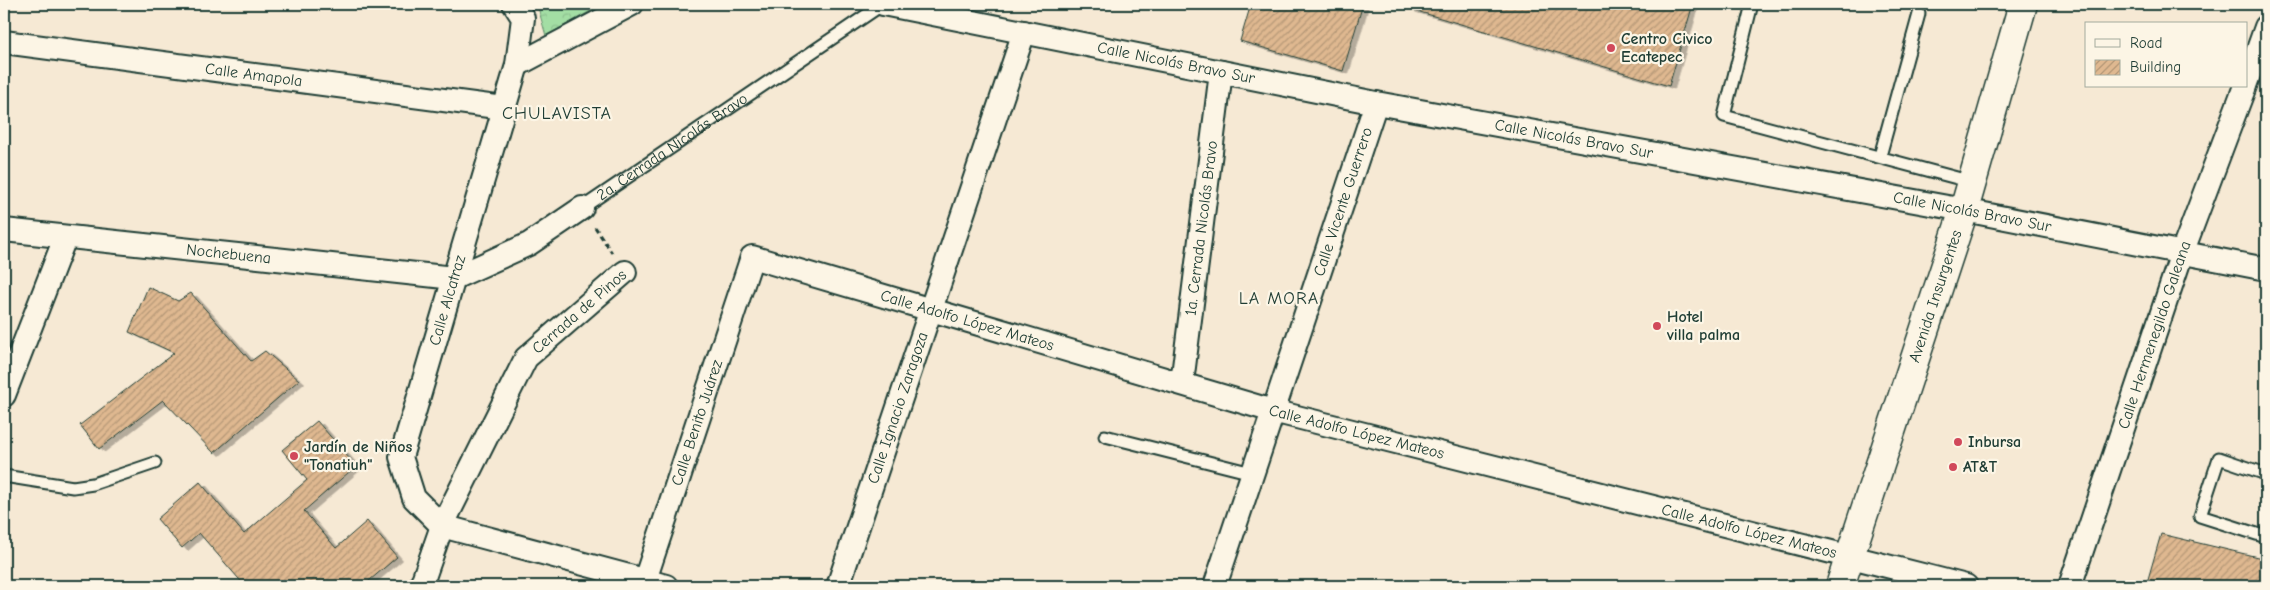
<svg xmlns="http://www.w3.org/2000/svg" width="2270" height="590" viewBox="0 0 2270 590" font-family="'Comic Neue',sans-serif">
	<defs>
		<pattern id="park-crowns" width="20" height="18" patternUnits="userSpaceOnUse" patternTransform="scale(1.25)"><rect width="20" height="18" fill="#a3dea4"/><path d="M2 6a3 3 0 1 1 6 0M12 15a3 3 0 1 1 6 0" fill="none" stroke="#8cbf8e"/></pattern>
		<pattern id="building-hatch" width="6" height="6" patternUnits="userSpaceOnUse" patternTransform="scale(1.25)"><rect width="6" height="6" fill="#dfb890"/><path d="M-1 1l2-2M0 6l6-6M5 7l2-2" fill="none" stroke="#b49776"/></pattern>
		<filter id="shadow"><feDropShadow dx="5.5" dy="3" stdDeviation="0" flood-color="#0004"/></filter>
	</defs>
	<rect width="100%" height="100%" fill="#f6e9d4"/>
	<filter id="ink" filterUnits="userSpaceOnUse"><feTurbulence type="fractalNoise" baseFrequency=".02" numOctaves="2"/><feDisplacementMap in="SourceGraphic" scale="10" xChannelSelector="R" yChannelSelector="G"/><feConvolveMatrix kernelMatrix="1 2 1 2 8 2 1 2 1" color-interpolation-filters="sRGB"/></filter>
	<g filter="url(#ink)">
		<path fill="url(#park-crowns)" stroke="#618e6c" d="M537,4h66l-57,32z"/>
		<g fill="url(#building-hatch)" stroke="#1f3d34" filter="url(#shadow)">
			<path d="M1251,4h112l-20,67 -103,-30z"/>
			<path d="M1411,4h282l-24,82 -259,-77z"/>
			<path d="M148,287l30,14 13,-8 60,68 14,-10 34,29 -85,73 -51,-53 -64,49 -19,-24 94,-72 -45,-21z"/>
			<path d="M317,421l39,45 -52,45 32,37 31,-27 30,36 -34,29h-118l-46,-53 -17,15 -25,-29 43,-37 44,52 63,-54 -25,-30z"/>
			<path d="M2161,534l105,25v27h-120z"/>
		</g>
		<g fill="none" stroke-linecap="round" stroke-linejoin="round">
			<defs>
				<g id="service">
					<path d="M1752,4l-28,112 248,66"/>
					<path d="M1880,156l39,-142"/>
					<path id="s1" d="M582,208l301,-204"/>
					<path d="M1105,436l147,37"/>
					<path d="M2266,474l-47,-16 -19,58 66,21"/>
					<path d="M4,476l69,11 20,-3 62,-21"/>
				</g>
				<g id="minor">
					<path id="s2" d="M883,4l493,99 588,107 302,59"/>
					<path id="s3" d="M4,42l500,66"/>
					<path d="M517,65l115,-61"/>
					<path d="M2246,83l20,-56"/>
					<path id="s4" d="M4,230l450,48 75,-34 53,-36"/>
					<path id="s5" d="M1182,383l39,-311"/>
					<path d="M4,395l61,-157"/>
					<path id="s6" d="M442,526l-28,-28 -13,-41 116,-392 6,-47 -9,-14"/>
					<path d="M442,526l224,60"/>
					<path id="s7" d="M421,586l21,-60 84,-168 99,-86"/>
					<path id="s8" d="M643,586l109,-329 521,154 693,175"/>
					<path id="s9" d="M838,586l186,-554"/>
					<path id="s10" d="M1215,586l161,-483"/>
					<path id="s11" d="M2070,586l112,-333 63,-167"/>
				</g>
				<g id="secondary">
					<path id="s12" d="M1840,586l124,-376 59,-206"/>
				</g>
			</defs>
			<use href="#service" stroke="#1f3d34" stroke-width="15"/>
			<use href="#minor" stroke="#1f3d34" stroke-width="26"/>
			<use href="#secondary" stroke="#1f3d34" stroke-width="31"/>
			<path stroke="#1f3d34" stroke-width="3" stroke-dasharray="5 4" stroke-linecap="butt" d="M595,227l17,26"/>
			<use href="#service" stroke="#fcf5e5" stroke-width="11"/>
			<use href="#minor" stroke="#fcf5e5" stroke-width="22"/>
			<use href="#secondary" stroke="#fcf5e5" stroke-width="28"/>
		</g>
	</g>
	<g fill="#d1495b" stroke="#fcf5e5" stroke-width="2">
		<circle cx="1611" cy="48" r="5"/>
		<circle cx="1657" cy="326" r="5"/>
		<circle cx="1958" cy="442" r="5"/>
		<circle cx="294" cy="456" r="5"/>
		<circle cx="1953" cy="467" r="5"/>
	</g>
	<g text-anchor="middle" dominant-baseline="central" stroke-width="4.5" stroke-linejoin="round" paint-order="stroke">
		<g font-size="16" font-weight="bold" fill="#1f3d34" stroke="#fcf5e5" text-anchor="start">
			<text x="1621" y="39">Centro Civico<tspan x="1621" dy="18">Ecatepec</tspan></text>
			<text x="1667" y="317">Hotel<tspan x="1667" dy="18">villa palma</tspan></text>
			<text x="1968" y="442">Inbursa</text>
			<text x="304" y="447">Jardín de Niños<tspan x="304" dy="18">"Tonatiuh"</tspan></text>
			<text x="1963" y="467">AT&amp;T</text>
		</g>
		<g font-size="16" fill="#1f3d34" stroke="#fcf5e5">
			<text stroke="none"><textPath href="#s2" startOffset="299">Calle Nicolás Bravo Sur</textPath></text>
			<text stroke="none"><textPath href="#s3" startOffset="252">Calle Amapola</textPath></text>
			<text stroke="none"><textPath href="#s2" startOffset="704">Calle Nicolás Bravo Sur</textPath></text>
			<text stroke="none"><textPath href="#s1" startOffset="109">2a. Cerrada Nicolás Bravo</textPath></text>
			<text stroke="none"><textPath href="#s10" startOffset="405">Calle Vicente Guerrero</textPath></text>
			<text stroke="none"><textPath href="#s2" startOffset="1109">Calle Nicolás Bravo Sur</textPath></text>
			<text stroke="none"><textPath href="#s5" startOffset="156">1a. Cerrada Nicolás Bravo</textPath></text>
			<text stroke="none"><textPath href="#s4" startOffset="226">Nochebuena</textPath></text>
			<text stroke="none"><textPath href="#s12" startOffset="305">Avenida Insurgentes</textPath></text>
			<text stroke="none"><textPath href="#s6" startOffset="246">Calle Alcatraz</textPath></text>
			<text stroke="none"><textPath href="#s7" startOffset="322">Cerrada de Pinos</textPath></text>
			<text stroke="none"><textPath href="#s8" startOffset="571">Calle Adolfo López Mateos</textPath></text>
			<text stroke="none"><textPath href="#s11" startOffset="265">Calle Hermenegildo Galeana</textPath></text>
			<text stroke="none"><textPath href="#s9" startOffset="188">Calle Ignacio Zaragoza</textPath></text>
			<text stroke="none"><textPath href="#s8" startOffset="172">Calle Benito Juárez</textPath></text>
			<text stroke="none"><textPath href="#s8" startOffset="976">Calle Adolfo López Mateos</textPath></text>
			<text stroke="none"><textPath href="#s8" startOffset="1381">Calle Adolfo López Mateos</textPath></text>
		</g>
		<g font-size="18" letter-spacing="1" fill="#1f3d34" stroke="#fcf5e5">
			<text x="557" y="113">CHULAVISTA</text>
			<text x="1279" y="298">LA MORA</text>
		</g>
	</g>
	<rect width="2270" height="590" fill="none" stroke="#fcf5e5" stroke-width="20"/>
	<rect x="10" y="10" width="2250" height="570" fill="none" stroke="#1f3d34" stroke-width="2" filter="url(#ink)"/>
	<rect x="2085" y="22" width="162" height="65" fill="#fcf5e5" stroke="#a4ab9e"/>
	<rect x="2095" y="39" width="25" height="8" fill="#fcf5e5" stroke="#a4ab9e"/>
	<text x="2130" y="48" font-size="15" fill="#1f3d34">Road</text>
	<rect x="2095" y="60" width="25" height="15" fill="url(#building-hatch)" stroke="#a4ab9e"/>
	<text x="2130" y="72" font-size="15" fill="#1f3d34">Building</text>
</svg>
